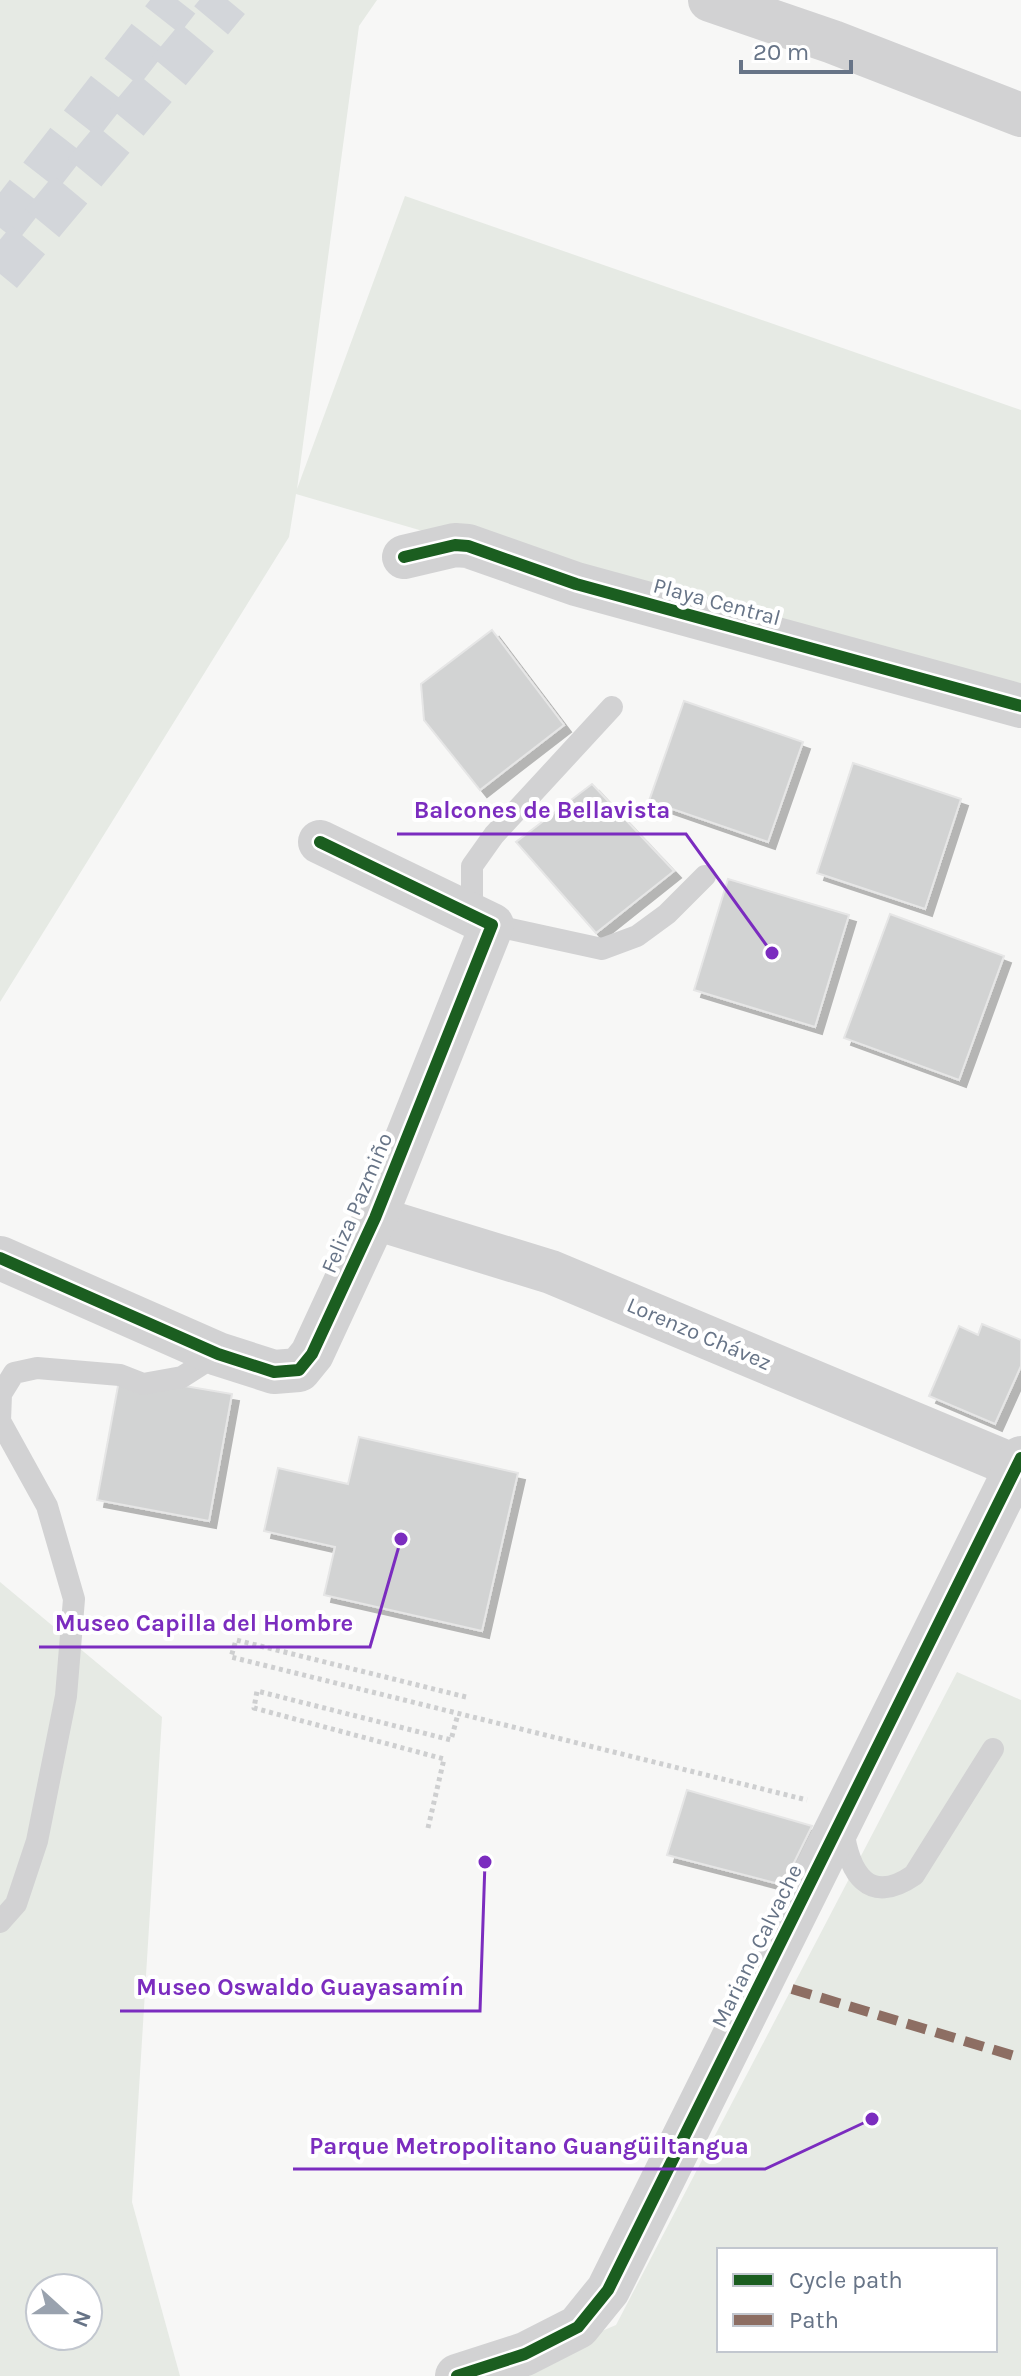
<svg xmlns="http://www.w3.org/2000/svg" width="1021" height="2376" viewBox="0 0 1021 2376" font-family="Karla,sans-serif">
	<defs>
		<filter id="shadow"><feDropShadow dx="7" dy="7" stdDeviation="0" flood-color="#0004"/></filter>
	</defs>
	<rect width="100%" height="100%" fill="#f7f7f6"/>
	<g fill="#e6eae4" fill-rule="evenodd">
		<path d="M0,0h377l-18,26 -62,463 108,-293 616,214v296l-725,-212 -7,43 -289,465z"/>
		<path d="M0,1582l162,135 -30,485 48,174h-180zM40,2288h48v48h-48z"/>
		<path d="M957,1672l64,28v676h-525l120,-51zM719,2250h276v100h-276z"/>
	</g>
	<g fill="#d2d3d3" stroke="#e6e6e6" stroke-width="2" filter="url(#shadow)">
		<path d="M492,630l72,95 -84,65 -56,-70 -3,-36z"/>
		<path d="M684,701l119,41 -35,100 -119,-41z"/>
		<path d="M853,763l108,36 -36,110 -108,-36z"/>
		<path d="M592,784l82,87 -78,62 -80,-91z"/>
		<path d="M728,879l121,36 -34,112 -121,-37z"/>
		<path d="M890,914l114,42 -45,124 -115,-42z"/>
		<path d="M982,1324l39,16v26l-26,58 -66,-28 30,-70 19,9z"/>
		<path d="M120,1375l112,19 -23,127 -112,-21z"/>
		<path d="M359,1437l159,36 -36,158 -158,-36 11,-48 -71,-16 14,-63 70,16z"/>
		<path d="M687,1790l125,36 -29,59 -116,-30z"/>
	</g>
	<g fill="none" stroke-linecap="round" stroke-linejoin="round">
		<g stroke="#d3d6da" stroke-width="44" stroke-dasharray="44 22" stroke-linecap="butt">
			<path d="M0,228l178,-228"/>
			<path d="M0,274l228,-274"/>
		</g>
		<g stroke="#cecfd0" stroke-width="5" stroke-dasharray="4 4" stroke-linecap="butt">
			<path d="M466,1697l-230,-57 -5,17 576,143"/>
			<path d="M428,1828l16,-69 -190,-51 3,-17 194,49 7,-26"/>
		</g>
		<g stroke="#d2d2d3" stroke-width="22">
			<path d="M472,917v-51l22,-31 118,-128"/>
			<path d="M492,925l110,24 35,-13 30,-22 38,-38"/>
			<path d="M843,1829c6,43 25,78 71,46l79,-126"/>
			<path d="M0,1922l16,-18 21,-63 29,-145 8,-97 -27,-93 -47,-85 1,-27 13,-21 23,-5 83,7 23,9 39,-7 36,-23"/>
		</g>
		<g stroke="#d2d2d3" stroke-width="44">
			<path d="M710,0l123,42 188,73"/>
			<path d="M404,557l51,-12 13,1 108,38 445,122"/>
			<path d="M375,1218l176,54 466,195"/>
			<path d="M0,1258l218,96 56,18 25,-2 13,-16 63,-136 117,-293 -172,-83"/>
			<path d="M457,2376l68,-22 53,-27 30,-37 413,-832"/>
		</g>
		<path stroke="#8d6e63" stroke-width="10" stroke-dasharray="20 10" stroke-linecap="butt" d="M792,1989l229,69"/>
		<defs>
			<g id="cycleway">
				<path d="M404,557l51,-12 13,1 108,38 445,122"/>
				<path d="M0,1258l218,96 56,18 25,-2 13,-16 63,-136 117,-293 -172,-83"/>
				<path d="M457,2376l68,-22 53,-27 30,-37 413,-832"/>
			</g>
		</defs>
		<use href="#cycleway" stroke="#fff" stroke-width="17"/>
		<use href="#cycleway" stroke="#1b5e20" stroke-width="12"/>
	</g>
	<g text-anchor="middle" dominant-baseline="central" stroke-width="8" stroke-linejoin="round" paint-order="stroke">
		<g font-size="22" fill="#677487" stroke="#fff">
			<text transform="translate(717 602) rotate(15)">Playa Central</text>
			<text transform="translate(357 1203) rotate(-67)">Feliza Pazmiño</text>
			<text transform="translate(699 1334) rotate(23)">Lorenzo Chávez</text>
			<text transform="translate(757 1946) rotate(-64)">Mariano Calvache</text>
		</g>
	</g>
	<path fill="none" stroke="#7b2cbf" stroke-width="3" d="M772 953L686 834H397M401 1539L370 1647H39M485 1862L480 2011H120M872 2119L765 2169H293"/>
	<g fill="#7b2cbf" stroke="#fff" stroke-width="3">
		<circle cx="772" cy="953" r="8"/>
		<circle cx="401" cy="1539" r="8"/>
		<circle cx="485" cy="1862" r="8"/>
		<circle cx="872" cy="2119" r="8"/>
	</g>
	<g font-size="24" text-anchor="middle" font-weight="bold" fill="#7b2cbf" stroke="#fff" stroke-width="8" stroke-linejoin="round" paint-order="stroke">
		<text x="542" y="818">Balcones de Bellavista</text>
		<text x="204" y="1631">Museo Capilla del Hombre</text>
		<text x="300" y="1995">Museo Oswaldo Guayasamín</text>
		<text x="529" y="2154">Parque Metropolitano Guangüiltangua</text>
	</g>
	<rect x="717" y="2248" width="280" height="104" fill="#ffffff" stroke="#c2c7cf" stroke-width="2"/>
	<rect x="733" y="2274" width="40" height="12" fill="#1b5e20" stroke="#c2c7cf" stroke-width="2"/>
	<text x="789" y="2288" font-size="24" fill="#677487">Cycle path</text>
	<rect x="733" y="2314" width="40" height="12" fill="#8d6e63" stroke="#c2c7cf" stroke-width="2"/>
	<text x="789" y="2328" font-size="24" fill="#677487">Path</text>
	<g transform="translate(64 2312) rotate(111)"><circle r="38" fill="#ffffff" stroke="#c2c7cf" stroke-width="2"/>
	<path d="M0-6L14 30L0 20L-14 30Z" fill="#99a2ae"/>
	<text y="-12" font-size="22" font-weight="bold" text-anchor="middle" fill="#677487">N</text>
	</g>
	<path d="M741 60v12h110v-12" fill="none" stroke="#677487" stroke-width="4"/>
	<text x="753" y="60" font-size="24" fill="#677487" stroke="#ffffff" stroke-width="6" paint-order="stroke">20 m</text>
</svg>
